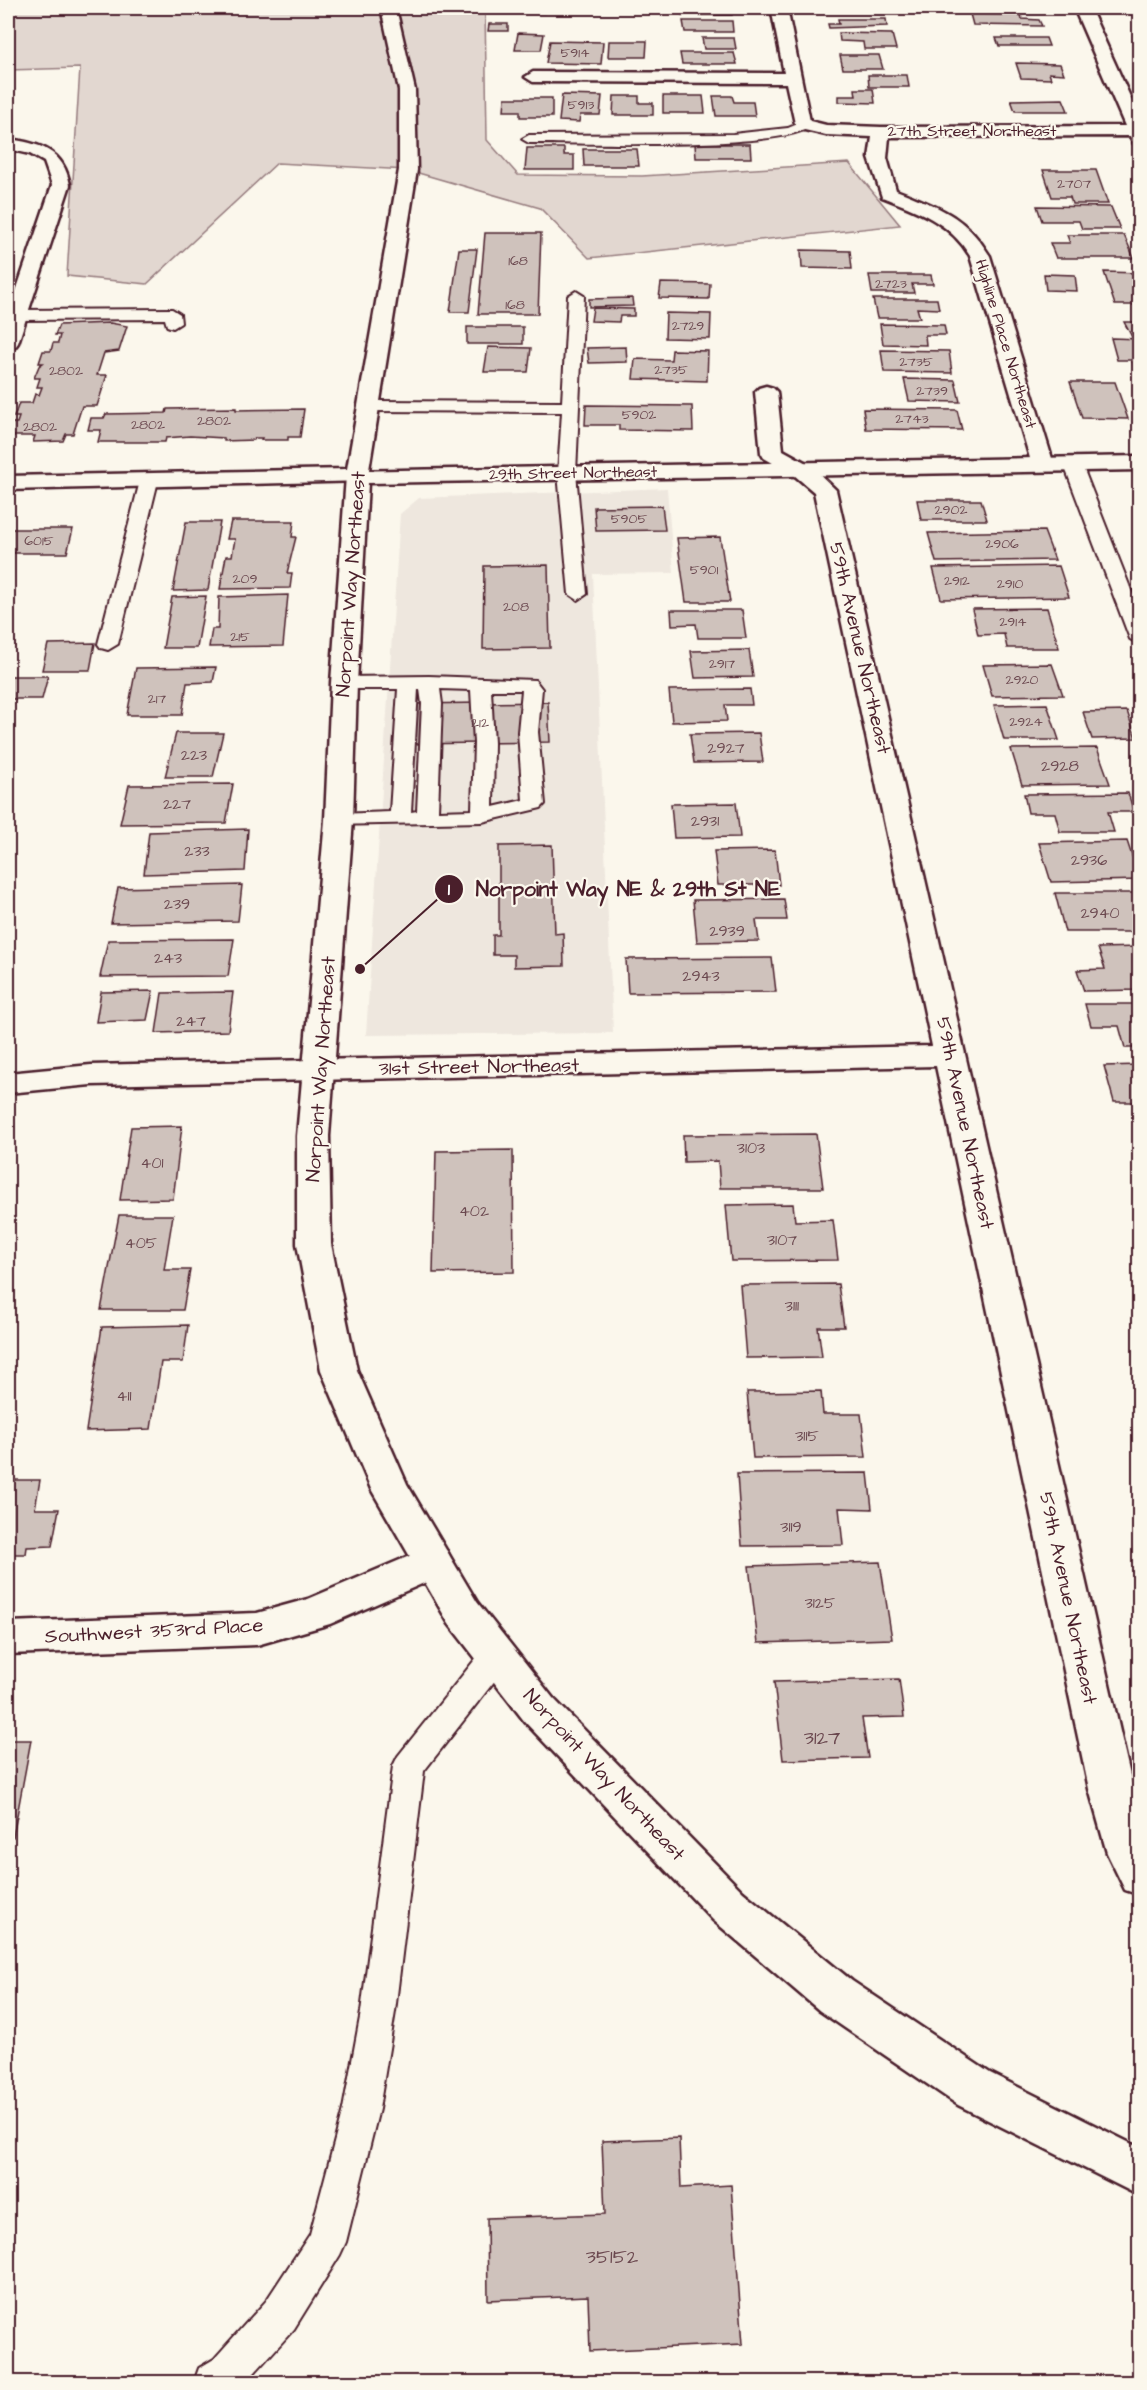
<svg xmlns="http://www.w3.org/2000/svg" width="1147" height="2390" viewBox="0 0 1147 2390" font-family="'Architects Daughter',sans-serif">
	<rect width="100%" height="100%" fill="#fbf7ec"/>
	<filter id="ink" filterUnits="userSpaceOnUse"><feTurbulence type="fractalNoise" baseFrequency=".0167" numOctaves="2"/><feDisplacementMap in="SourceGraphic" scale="12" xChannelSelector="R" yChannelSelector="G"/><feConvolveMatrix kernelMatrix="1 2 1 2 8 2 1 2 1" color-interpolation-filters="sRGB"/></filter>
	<g filter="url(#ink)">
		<path fill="#eee7de" d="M667,488l7,85 -81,1 20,459 -247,2 34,-521 19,-16z"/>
		<path fill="#e2d7d0" stroke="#967b7e" stroke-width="1.5" d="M8,8h477l2,132 31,35 124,1 207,-13 51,62 -311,33 -49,-50 -132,-38 -131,-7 -130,121 -80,-8 13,-208 -72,2z"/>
		<g fill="#cfc2bc" stroke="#4a1f2b" stroke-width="1.5">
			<rect x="513" y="8" width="31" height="5"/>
			<path d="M681,8h50l1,7h-50z"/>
			<path d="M970,14l51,1 1,4 17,1 3,6 -69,-1z"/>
			<path d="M838,19h48l1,7 -58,2 -1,-4h11z"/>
			<path d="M683,21h49l1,11h-48z"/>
			<path d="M489,24h19v7h-20z"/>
			<path d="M518,33l26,1 -3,16h-26z"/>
			<path d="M839,33l53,1 4,15h-32l-1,-7 -23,-1z"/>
			<path d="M702,38h32l2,11h-32z"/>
			<path d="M996,38h50l3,8h-50z"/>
			<path d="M550,41l53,1 -2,22 -55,-1z"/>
			<path d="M609,41h38l-1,16h-38z"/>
			<path d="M680,53h54l3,11h-55z"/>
			<path d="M840,55h39l4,14h-40z"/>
			<path d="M1016,63l44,1 4,10 -15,-1 2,6 -30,-1z"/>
			<path d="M868,75h39l2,12h-40z"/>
			<path d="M855,89h18l2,14 -36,-1v-6h17z"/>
			<path d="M562,95l40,1 -2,19h-20l-1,7 -20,-1z"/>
			<path d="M614,96h25v7h14v12h-40z"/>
			<path d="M663,96h40l2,17h-42z"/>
			<path d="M713,96h19l2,6h19l2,14h-39z"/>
			<path d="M505,98h47v19h-32v-6h-16z"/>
			<path d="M1063,99l5,12h-53l-4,-11z"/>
			<path d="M695,144h55l1,14h-55z"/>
			<path d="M527,148h37v7h10v15h-49z"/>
			<path d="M583,149h54l2,17h-55z"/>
			<path d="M1043,170h53l12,34h-36l-2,-7h-18z"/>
			<path d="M1037,206l74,1 9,22h-38l-3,-8h-37z"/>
			<path d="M485,233h56l-3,81h-60z"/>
			<path d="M1067,235h57l10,23h-78l-6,-15h20z"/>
			<path d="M459,249h18l-8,63h-19z"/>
			<path d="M801,250l49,1 2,18 -50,-1z"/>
			<path d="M1104,272l36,1v32h-25z"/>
			<path d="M1044,274l31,1 2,16 -31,-1z"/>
			<path d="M869,275h62l2,9h-21l2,9h-42z"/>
			<path d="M661,283l49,1 -1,15 -50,-1z"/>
			<path d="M632,298l1,8 -44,1v-8z"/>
			<path d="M873,299h64l2,10 -22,-1 3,10h-43z"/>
			<path d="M593,308l41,1v7h-14l-1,6 -28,-1z"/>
			<path d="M666,313l45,1 -1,25 -45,-1z"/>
			<path d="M1124,322h16v14l-8,1z"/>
			<path d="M110,323l17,3 -8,25 -15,2 -7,22h10l-10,31h-15l-9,28h-7l-3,7 -30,1 2,-6h-27l4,-13h5l2,-6h-5l5,-14h13l3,-9 4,1 3,-8h-5l3,-9h-6l5,-12 4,-3h-4l4,-12h8l2,-8h5l2,-8h-5l4,-10z"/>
			<path d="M880,324l64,1 2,10h-21l1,10 -43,-1z"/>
			<rect x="467" y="327" width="56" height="17"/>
			<path d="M1111,338l29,1v37h-4l-4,-16h-15z"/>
			<path d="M488,347l43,1 -3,24h-44z"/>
			<path d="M626,347l1,15 -38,1 -2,-15z"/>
			<path d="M672,350l36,1 -1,30 -74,-2 2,-20 36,1z"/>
			<path d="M881,350l68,1 3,22 -68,-1z"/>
			<path d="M904,379l51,1 5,22 -51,-1z"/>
			<path d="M1070,382h45l13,37 -46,-1z"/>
			<path d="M586,405l106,1 1,25 -74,-1v-5h-34z"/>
			<path d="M236,408v2l68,-1 -4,28h-12v3h-27l1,-2h-7l-1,2 -30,1v-3l-34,-2 -24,2 -1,4h-67l3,-12h-13l3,-12h13l2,-4 60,-1 1,-4z"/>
			<path d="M863,409l94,1 5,20 -96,-1z"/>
			<path d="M917,500h64l6,20h-66z"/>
			<path d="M662,506l3,24 -69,1 -2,-24z"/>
			<path d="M231,521h63l-2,16h4l-9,36h5l-2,15 -70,1 6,-33h6l3,-17h-8z"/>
			<path d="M186,522h34l-12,68 -35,1z"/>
			<path d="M8,529h65l-6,24h-59z"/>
			<path d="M1044,531l11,29 -119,2 -8,-29z"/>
			<path d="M720,537l10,65h-44l-9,-64z"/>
			<path d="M548,565l2,83 -67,1 1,-83z"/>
			<path d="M1059,566l10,31 -128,2 -8,-31z"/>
			<path d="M288,595l-5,51 -74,1 3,-18h6l1,-32z"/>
			<path d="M206,596l-9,52h-34l9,-51z"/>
			<path d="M1047,608l12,40h-52l-3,-14 -26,1 -6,-26z"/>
			<path d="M671,610h71l4,28h-48l-2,-14 -24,1z"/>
			<path d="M95,643l-5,27h-48l6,-26z"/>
			<path d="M749,650l4,27 -58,1 -4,-27z"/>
			<path d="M1052,664l11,31 -71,1 -9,-31z"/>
			<path d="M216,667l-3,15 -26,1 -5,32h-55l9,-47z"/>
			<path d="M8,676h40l-6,23h-34z"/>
			<path d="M750,689l2,16h-27l2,16 -55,1 -3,-32z"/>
			<path d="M548,702l2,40 -139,2 1,-40z"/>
			<path d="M1047,704l12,36h-55l-10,-35z"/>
			<path d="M1127,711l9,27 -44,1 -9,-27z"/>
			<path d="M176,733h47l-10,44h-48z"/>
			<path d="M759,733l4,29 -69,1 -4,-29z"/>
			<path d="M1097,748l13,36 -88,1 -11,-36z"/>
			<path d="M233,784l-7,39 -106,1 9,-39z"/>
			<path d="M1128,793l6,19h-26l6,20h-54l-5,-19h-27l-4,-19z"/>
			<path d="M736,803l4,34 -66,1 -3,-34z"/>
			<path d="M248,829l-3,42 -101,3 5,-42z"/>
			<path d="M1127,841l13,39 -89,2 -12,-39z"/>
			<path d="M552,845l3,89 8,-1 1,33 -50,1v-12h-21v-20h6v-89z"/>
			<path d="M775,850l4,35h-61l-4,-34z"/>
			<path d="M242,885l-4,36 -127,2 7,-35z"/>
			<path d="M1055,893h85v39h-75z"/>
			<path d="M784,899l3,21h-31l3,21 -62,1 -4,-42z"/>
			<path d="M234,939l-6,37 -128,1 8,-37z"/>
			<path d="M1140,947v43l-56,1 -7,-21 28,-1 -7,-21z"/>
			<path d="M772,958l4,34 -148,1 -2,-34z"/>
			<path d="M153,991l-6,29 -51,2 5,-30z"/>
			<path d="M233,992l-5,39 -72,2 6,-40z"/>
			<path d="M1085,1004h55v44h-15l-6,-22h-28z"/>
			<path d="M1140,1065v37h-26l-10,-36z"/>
			<path d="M182,1126l-9,73 -53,1 11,-73z"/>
			<path d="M816,1134l7,54h-103l-2,-27 -34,1 -1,-27z"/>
			<path d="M513,1150l1,122 -81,1 3,-122z"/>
			<path d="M793,1204l2,17 38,-1 5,40 -107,1 -5,-56z"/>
			<path d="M119,1215h54l-9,55h26l-7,40h-82z"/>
			<path d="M838,1284l6,43h-26l4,30 -76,1 -6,-73z"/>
			<path d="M188,1325l-5,37h-22l-10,67 -65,2 16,-104z"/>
			<path d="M821,1391l2,23h38l5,43 -113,1 -6,-66z"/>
			<path d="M868,1473l4,36 -33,-1 4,37 -101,1 -5,-72z"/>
			<path d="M8,1480h32l-5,29h24l-7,37 -25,1 -1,7h-18z"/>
			<path d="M880,1562l12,77 -134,4 -9,-77z"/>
			<path d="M899,1679l5,38 -42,1 6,40 -85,2 -9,-78z"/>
			<path d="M8,1740h23l-18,97h-5z"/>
			<path d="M679,2138l2,50 50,-3 12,159 -153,7 -2,-55 -100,4 -1,-82 118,-4 -3,-73z"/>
		</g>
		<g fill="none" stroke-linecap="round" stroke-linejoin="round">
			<defs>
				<g id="lane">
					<path d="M805,121l7,4c-24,26 -238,18 -283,18l-7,-4 7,-4 204,-1 55,-6z"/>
					<path d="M576,291l8,5 -8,177 11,121 -9,6 -9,-6 -11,-121 4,-61 -193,-1 -8,-5 8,-5 193,1 6,-106z"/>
					<path d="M172,309l8,5 1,9 -8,5 -6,-2 -2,-7 -147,1 -8,-5 8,-5z"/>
					<path d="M1073,460l9,5 58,148v32l-10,-6 -66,-174z"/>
					<path d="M149,476l9,5 -40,163 -10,6 -7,-2 -3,-4 42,-163z"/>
					<path d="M429,676l106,4 7,9 -4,43 7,72 -4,4 -59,14 -151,3 -3,-5 3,-5 8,-1 51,-2 8,-123h-54l-10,-6 10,-6zM418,689h2l2,15 -5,107 -6,1zM440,689l31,1 3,53 -2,67 -34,1 4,-107zM491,690h31l-4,42 5,68 -30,7 1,-64z"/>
					<path d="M496,1643l11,4 4,9 -4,9 -83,106 -29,241 -16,97 -33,133 -6,13 -46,74 -48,53h-52l5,-14 15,-9 52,-58 44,-67 33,-125 18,-97 32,-246 5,-10 87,-109z"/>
				</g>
				<g id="street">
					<path d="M771,8h16l23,113 16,4 55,2 244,-1 -51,-118h16l50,111v26l-6,-1 -4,-8 -241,1 -2,21 9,32c42,17 69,25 94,66l64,209 -3,5h-16l-3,-5 -62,-209c-20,-34 -53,-45 -88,-59l-13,-39 3,-21 -46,-2 -30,-7 -10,-45 -253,-1 -8,-5 8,-5 251,1z"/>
					<path d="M8,139c31,4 56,11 62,46l-52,158 -3,4 -7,2v-34l44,-130 -8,-23 -14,-8 -22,-5z"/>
					<path d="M766,386l7,2 4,4 6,58 27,15 26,25 304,1329v76l-15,-5 -18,-37 -18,-64 -153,-723 -845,19 -83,8v-20l83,-8 841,-19 -118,-554 -20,-17 -30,-17 -3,-5 -6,-61 4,-4z"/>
					<path d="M433,1546l14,5 5,11 -5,11 -117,51 -73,21 -249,9v-32l249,-9 51,-14z"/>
				</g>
				<path id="secondary" d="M1140,456v14l-772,13 -11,200 -4,137 -24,316 2,108 26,126 50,114 70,118 76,96 190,194 109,89 138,92 150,75v48l-182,-91 -138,-94 -107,-91 -188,-198 -76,-98 -78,-135 -50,-119 -24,-126v-108l28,-316 6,-137 15,-207 3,-5z"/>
				<path id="primary" d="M381,8h15l19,82 2,80 -49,306 -3,5 -357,9v-14l339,-7 52,-299v-80z"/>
			</defs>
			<use href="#lane" stroke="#4a1f2b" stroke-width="4"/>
			<use href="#street" stroke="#4a1f2b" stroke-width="5"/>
			<use href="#secondary" stroke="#4a1f2b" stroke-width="5"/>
			<use href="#primary" stroke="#4a1f2b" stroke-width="5"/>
			<use href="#lane" fill="#fbf7ec" fill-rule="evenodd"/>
			<use href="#street" fill="#fbf7ec" fill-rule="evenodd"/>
			<use href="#secondary" fill="#fbf7ec" fill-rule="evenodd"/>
			<use href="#primary" fill="#fbf7ec" fill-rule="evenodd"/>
		</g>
	</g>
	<g text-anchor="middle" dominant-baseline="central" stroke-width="4.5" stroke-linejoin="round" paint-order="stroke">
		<g font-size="14" fill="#6b484f">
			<text x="575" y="53">5914</text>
			<text x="581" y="105">5913</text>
			<text x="1074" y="184">2707</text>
			<text x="518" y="261">168</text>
			<text x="891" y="284">2723</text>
			<text x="515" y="305">168</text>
			<text x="688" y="326">2729</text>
			<text x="916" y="362">2735</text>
			<text x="671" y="370">2735</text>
			<text x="66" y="371">2802</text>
			<text x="932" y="391">2739</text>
			<text x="639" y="415">5902</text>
			<text x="912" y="419">2743</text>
			<text x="214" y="421">2802</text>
			<text x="148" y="425">2802</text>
			<text x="40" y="427">2802</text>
			<text x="951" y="510">2902</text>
			<text x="629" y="519">5905</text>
			<text x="39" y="541">6015</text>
			<text x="1002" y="544">2906</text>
			<text x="704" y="570">5901</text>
			<text x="245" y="579">209</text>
			<text x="957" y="581">2912</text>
			<text x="1010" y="584">2910</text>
			<text x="516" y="607">208</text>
			<text x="1013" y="622">2914</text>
			<text x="240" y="637">215</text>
			<text x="722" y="664">2917</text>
			<text x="1022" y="680">2920</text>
			<text x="157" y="699">217</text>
			<text x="1026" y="722">2924</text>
			<text x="480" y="723">212</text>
		</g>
		<g font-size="16" fill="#4a1f2b" stroke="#fbf7ec">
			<text x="972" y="131">27th Street Northeast</text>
			<text transform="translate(1006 344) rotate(73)">Highline Place Northeast</text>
			<text transform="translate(573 473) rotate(-1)">29th Street Northeast</text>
		</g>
		<g font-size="16" fill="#6b484f">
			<text x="726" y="748">2927</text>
			<text x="194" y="755">223</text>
			<text x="1060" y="766">2928</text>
			<text x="177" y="804">227</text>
			<text x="705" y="821">2931</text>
			<text x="197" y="851">233</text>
			<text x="1089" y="860">2936</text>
			<text x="177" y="904">239</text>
			<text x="1100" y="913">2940</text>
			<text x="727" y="931">2939</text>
			<text x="168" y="958">243</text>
			<text x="701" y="976">2943</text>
			<text x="191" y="1021">247</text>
			<text x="751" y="1148">3103</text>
			<text x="152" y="1163">401</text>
			<text x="474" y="1211">402</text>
			<text x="782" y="1240">3107</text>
			<text x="141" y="1243">405</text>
			<text x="792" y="1306">3111</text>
			<text x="124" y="1396">411</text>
			<text x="807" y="1436">3115</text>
			<text x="791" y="1527">3119</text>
			<text x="820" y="1603">3125</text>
		</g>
		<g font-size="20" fill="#4a1f2b" stroke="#fbf7ec">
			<text transform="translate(351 584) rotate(-86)">Norpoint Way Northeast</text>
			<text transform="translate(860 648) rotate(77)">59th Avenue Northeast</text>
			<text transform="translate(479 1067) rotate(-1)">31st Street Northeast</text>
			<text transform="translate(321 1069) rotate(-86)">Norpoint Way Northeast</text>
			<text transform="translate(965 1123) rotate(78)">59th Avenue Northeast</text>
			<text transform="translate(1068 1598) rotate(78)">59th Avenue Northeast</text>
			<text transform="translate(154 1631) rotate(-3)">Southwest 353rd Place</text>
			<text transform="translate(604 1775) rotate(47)">Norpoint Way Northeast</text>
		</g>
		<g font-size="20" fill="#6b484f">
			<text x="822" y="1738">3127</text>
			<text x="612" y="2257">35152</text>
		</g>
	</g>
	<path fill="none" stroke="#4a1f2b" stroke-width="2" d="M360 969L449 889"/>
	<g fill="#4a1f2b" stroke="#fbf7ec" stroke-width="2">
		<circle cx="360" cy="969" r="6"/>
		<circle cx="449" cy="889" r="15"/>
	</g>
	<g font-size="18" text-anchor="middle" font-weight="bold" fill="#fff">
		<text x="449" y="895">1</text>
	</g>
	<g font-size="21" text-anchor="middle" font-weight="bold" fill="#4a1f2b" stroke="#fbf7ec" stroke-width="4.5" stroke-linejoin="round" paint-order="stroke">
		<text x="628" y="896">Norpoint Way NE &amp; 29th St NE</text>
	</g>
	<rect width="1147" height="2390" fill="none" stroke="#fbf7ec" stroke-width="30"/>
	<rect x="15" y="15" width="1117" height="2360" fill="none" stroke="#4a1f2b" stroke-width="2" filter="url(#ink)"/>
</svg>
